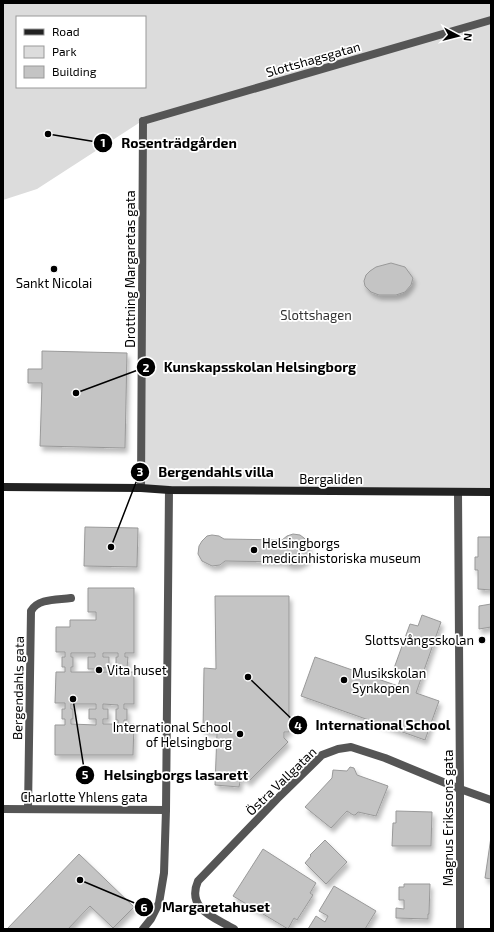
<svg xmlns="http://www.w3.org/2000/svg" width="494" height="932" viewBox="0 0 494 932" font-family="'Exo 2',sans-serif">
	<defs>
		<filter id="shadow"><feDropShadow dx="2.5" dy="4.5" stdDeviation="2" flood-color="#0004"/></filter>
	</defs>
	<rect width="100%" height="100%" fill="#fff"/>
	<path fill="#dcdcdc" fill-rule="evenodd" d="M3,3h488v489l-350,-5 1,-366 -105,68 -34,11zM17,17h128v70h-128z"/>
	<g fill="#c4c4c4" stroke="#999" fill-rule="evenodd" filter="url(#shadow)">
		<path d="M391,263l14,4 8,11 -2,7 -6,7 -9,3h-17l-8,-3 -6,-6 -1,-5 2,-6 4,-4 6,-4z"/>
		<path d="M42,351l85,2 -2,95 -85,-2 2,-63h-14v-14h14z"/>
		<path d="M85,527l53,1 -1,39 -53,-1z"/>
		<path d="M293,534l7,1 4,3 4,4 1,6v6l-3,7 -9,4h-8l-5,-3 -59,-1 -5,4 -8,1 -10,-5 -4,-7 1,-8 3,-5 5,-5 5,-1 7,1 5,3 58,1 5,-4z"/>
		<path d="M478,537h13v53l-13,-1v-19h-3v-13h3z"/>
		<path d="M88,588h46v65h-9v4h3l-1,11h-2v4h9v32h-10v5h3v11h-3v4h10l-1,31h-78v-30h10v-6h-3v-10h3v-6h-10l1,-31h9v-5h-3v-10h3v-5h-9v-25h14v-7h26v-8h-8zM71,653h24v4h-7v12h8l-1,3h-24v-5h2v-10h-2zM103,653h15v4h-2v11h2v4h-15v-4h6v-11h-6zM71,704h25v5h-7v10h7v6l-25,-1v-5h2v-10h-2zM103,704l15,1v4h-2v11h2v4h-15v-5h5v-10h-5z"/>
		<path d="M215,596h74v136h-5v6l4,4 -40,40 -3,-4 -4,-1 -2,10 -24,-2 2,-52 -14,-2 1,-63 12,1z"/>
		<path d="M491,604v23l-12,2v-23z"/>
		<path d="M422,615l19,7 -25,71 23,8 -14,39 -124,-44 14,-39 83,29 4,-12 -9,-3 17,-47 8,2z"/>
		<path d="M350,767l4,1 3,7 31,11 -12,30 -18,-4 -3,3h-2l-6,-4 -16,17 -26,-21 27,-29 1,-8 14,1z"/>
		<path d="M396,811l36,1 -1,34h-39l1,-23h3z"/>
		<path d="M491,837v42l-6,-1z"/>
		<path d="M325,840l22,22 -21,22 -21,-21 6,-7 -1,-1z"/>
		<path d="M263,849l53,34 -6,10 3,2 -16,25 -3,-2 -6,11 -55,-33z"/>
		<path d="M79,854l55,53 -21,21 -23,-22 -22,23h-61z"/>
		<path d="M404,884h26l-1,30h-1v5l-32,-1v-10l8,1v-9h-5v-13h5z"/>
		<path d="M334,886l42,25 -11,18h-57l8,-13 9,6 3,-6 -9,-5z"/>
	</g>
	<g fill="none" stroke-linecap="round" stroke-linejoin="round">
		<path stroke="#555" stroke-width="8" d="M143,121l348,-101"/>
		<g stroke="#555" stroke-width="8">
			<path d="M141,488l2,-367"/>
			<path d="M458,492l2,297v140"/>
			<path d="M3,809l163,1"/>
			<path d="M28,809l3,-198c7,-13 27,-11 40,-13"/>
			<path d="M143,929l8,-10 8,-16 5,-30 2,-63 3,-320"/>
			<path d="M234,929c-20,-12 -48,-20 -36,-48l79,-82 45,-44 16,-6 13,-2 34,11 75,31 31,11"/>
		</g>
		<path stroke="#222" stroke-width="8" d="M3,487l138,1 28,2 322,2"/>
	</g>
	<g fill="#000" stroke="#fff" stroke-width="1.5">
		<circle cx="54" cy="269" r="4"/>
		<circle cx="254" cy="550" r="4"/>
		<circle cx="482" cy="640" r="4"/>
		<circle cx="99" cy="670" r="4"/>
		<circle cx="344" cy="680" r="4"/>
		<circle cx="240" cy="734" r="4"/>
	</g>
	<g text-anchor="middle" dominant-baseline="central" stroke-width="3.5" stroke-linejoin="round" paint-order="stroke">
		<g font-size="13" fill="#000" stroke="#fff">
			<text transform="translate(313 59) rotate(-16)">Slottshagsgatan</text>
			<text transform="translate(130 269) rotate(-90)">Drottning Margaretas gata</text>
			<text x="331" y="479">Bergaliden</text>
			<text transform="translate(18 688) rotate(-89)">Bergendahls gata</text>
			<text transform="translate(281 781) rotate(-44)">Östra Vallgatan</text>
			<text x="84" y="797">Charlotte Yhlens gata</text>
			<text transform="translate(448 818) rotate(-90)">Magnus Erikssons gata</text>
		</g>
		<g font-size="13" fill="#000" stroke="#fff" text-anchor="start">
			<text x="54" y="283" text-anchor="middle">Sankt Nicolai</text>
			<text x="262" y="543">Helsingborgs<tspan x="262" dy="15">medicinhistoriska museum</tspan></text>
			<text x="474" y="640" text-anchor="end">Slottsvångsskolan</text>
			<text x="107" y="670">Vita huset</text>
			<text x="352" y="673">Musikskolan<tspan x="352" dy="15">Synkopen</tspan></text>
			<text x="232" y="727" text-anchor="end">International School<tspan x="232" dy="15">of Helsingborg</tspan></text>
		</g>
		<g font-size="13" fill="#333" stroke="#fff">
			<text x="316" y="315">Slottshagen</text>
		</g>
	</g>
	<path fill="none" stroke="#000" stroke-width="1.5" d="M48 134L103 143M76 393L146 367M111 547L140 472M248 677L298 725M73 699L85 775M80 880L144 907"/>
	<g fill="#000" stroke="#fff" stroke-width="1.5">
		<circle cx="48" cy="134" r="4"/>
		<circle cx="76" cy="393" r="4"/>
		<circle cx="111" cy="547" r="4"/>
		<circle cx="248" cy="677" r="4"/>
		<circle cx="73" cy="699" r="4"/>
		<circle cx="80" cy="880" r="4"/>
		<circle cx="103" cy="143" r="10"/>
		<circle cx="146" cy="367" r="10"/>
		<circle cx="140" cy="472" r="10"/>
		<circle cx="298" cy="725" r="10"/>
		<circle cx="85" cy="775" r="10"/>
		<circle cx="144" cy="907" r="10"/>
	</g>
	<g font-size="12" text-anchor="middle" font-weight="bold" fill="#fff">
		<text x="103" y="147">1</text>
		<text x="146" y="372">2</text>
		<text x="140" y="476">3</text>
		<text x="298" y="730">4</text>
		<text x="85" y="779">5</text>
		<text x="144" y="912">6</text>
	</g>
	<g font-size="14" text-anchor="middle" font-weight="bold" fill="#000" stroke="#fff" stroke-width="3.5" stroke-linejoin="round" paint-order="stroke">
		<text x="179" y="148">Rosenträdgården</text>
		<text x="260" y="372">Kunskapsskolan Helsingborg</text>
		<text x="216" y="477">Bergendahls villa</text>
		<text x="383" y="730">International School</text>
		<text x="176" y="780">Helsingborgs lasarett</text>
		<text x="216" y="912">Margaretahuset</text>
	</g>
	<rect width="494" height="932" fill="none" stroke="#000000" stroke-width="8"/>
	<rect x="16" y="16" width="130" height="72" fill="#ffffff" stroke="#999999"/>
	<rect x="24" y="29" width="20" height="6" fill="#222222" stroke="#999999"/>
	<text x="52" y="36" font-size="12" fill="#000000">Road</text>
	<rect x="24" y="46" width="20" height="12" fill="#dcdcdc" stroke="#999999"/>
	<text x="52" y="56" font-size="12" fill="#000000">Park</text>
	<rect x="24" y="66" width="20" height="12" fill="#c4c4c4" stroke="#999999"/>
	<text x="52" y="76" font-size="12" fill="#000000">Building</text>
	<g transform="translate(458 36) rotate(97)" stroke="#ffffff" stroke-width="3" paint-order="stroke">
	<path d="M0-3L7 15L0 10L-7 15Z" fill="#000000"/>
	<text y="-6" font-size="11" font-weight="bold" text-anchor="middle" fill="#000000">N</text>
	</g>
</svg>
